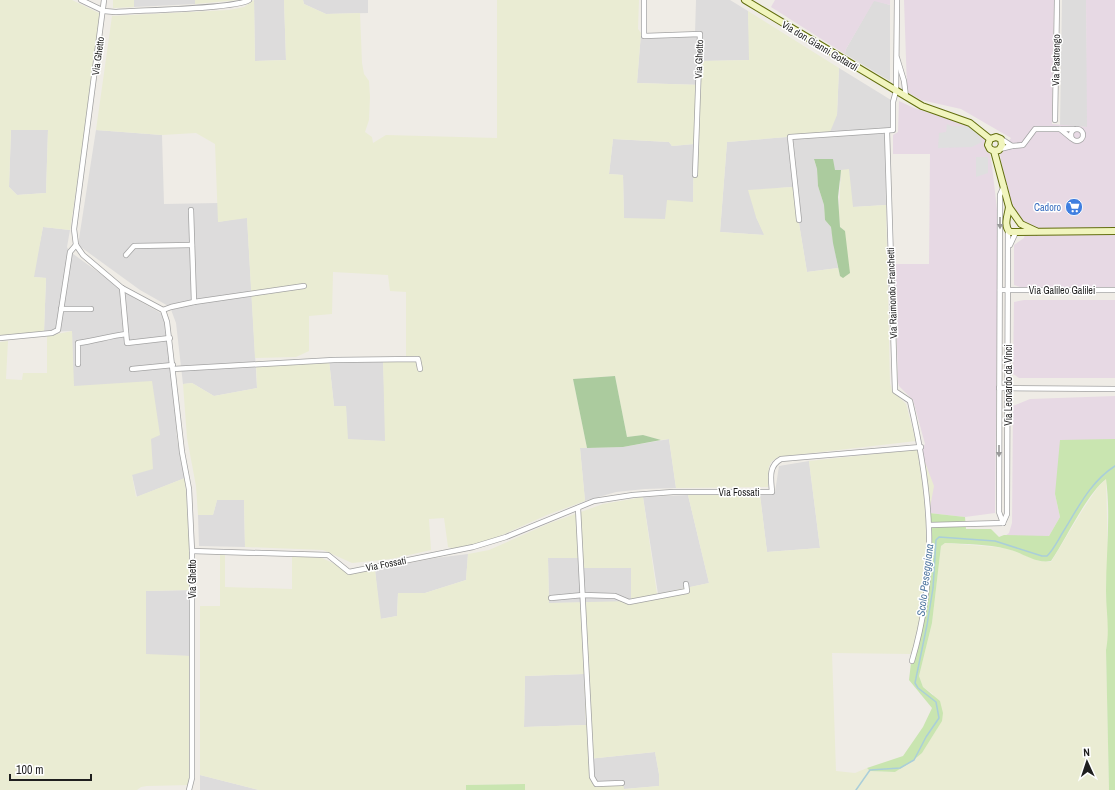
<svg xmlns="http://www.w3.org/2000/svg" width="1115" height="790" viewBox="0 0 1115 790" font-family="'Archivo Narrow',sans-serif">
	<rect width="100%" height="100%" fill="#efece6"/>
	<g fill="#dddcdc">
		<path d="M134,0h61v4l-61,3z"/>
		<path d="M254,0h30l2,60 -31,1z"/>
		<path d="M303,0h65v13l-42,1 -22,-10z"/>
		<path d="M696,0h34l18,11 2,49 -47,1 -1,24 -65,-2 4,-50 54,1z"/>
		<path d="M874,0l16,5v76l-45,-27 1,-5z"/>
		<path d="M1062,0h24l2,127 -28,-1z"/>
		<path d="M839,68l52,32v28l-6,4 1,73 -33,2 -18,-37 -21,-10 3,9 1,17 6,19 1,15 6,7 7,41 -31,4 -14,-85 -15,1 -22,29 9,18 -45,-3 7,-90 72,-6 38,-21z"/>
		<path d="M48,129l-2,64 -29,2 -8,-8 2,-57z"/>
		<path d="M96,130l66,5 2,69 54,-1v19l29,-5 10,171 -43,8 -22,-13 -9,1 -7,-61 -6,-16 -30,-17 -62,-45z"/>
		<path d="M613,139l56,3 3,4 22,-2 -1,58 -28,17h-41l-1,-44 -14,-1z"/>
		<path d="M43,227l27,3 -3,17 2,4 65,47 30,17 8,53 5,71 8,39 -48,19 -5,-22 -59,-89 -1,-55 -28,1 2,-54 -13,-1z"/>
		<path d="M383,359l3,82 -39,-1 -1,-33 -12,-1 -5,-46z"/>
		<path d="M669,439l7,49 -31,1 -29,3 -31,9 -5,-53 43,-1z"/>
		<path d="M809,461l11,87 -53,4 -7,-57h10l5,-3 4,-26z"/>
		<path d="M688,495l21,88 -51,11 -15,-97z"/>
		<path d="M217,500h27l1,47 -46,-1 -1,-31h15z"/>
		<path d="M468,554l-2,26 -41,13h-27l-1,23 -17,3 -5,-49 60,-12z"/>
		<path d="M548,558h35v10h48v34l-82,1z"/>
		<path d="M190,590l1,66 -45,-1v-64z"/>
		<path d="M584,674l2,51 -62,2 1,-51z"/>
		<path d="M655,752l4,22v12l-35,3 -32,-7 -4,-23z"/>
		<path d="M200,775l59,15h-59z"/>
	</g>
	<g fill="#e7d9e4">
		<path d="M775,0h115v5l-16,-4 -28,48 -1,5 -74,-47z"/>
		<path d="M904,0h150l-2,124 35,3 -1,-127h29v288h-92l-9,-3v-40l10,-7 3,-12 -11,-13 -6,-13 -8,-29 -2,-18 11,-15 -50,-29 -40,-9 -12,-7 -2,-5z"/>
		<path d="M899,101l15,7 59,19 14,11 5,28 6,52 -3,295 -30,4 -36,-4 -7,-64 3,-5 -12,-44 -14,-14 -1,-4 -3,-118h34l1,-110h-37v-19l5,-3z"/>
		<path d="M1024,300h91v78h-96l-6,-4 1,-72z"/>
		<path d="M1115,396v43l-9,1 -51,54 5,23 -11,19h-44l4,-3 3,-10 1,-117 17,-7z"/>
	</g>
	<g fill="#eaecd3" fill-rule="evenodd">
		<path d="M0,0h72l31,15 -33,215 -27,-3 -9,50 12,1 -2,54 -44,5zM11,130h37l-2,63 -29,2 -8,-8z"/>
		<path d="M113,0h21v7l-21,1z"/>
		<path d="M195,0h44l-44,4z"/>
		<path d="M254,0l1,61 31,-1 -2,-60h19l1,4 22,10 34,-1 2,50 2,11 5,7 1,16 -1,23 -4,12 7,5 1,6 13,-8 111,3v-138h142l-1,29 3,4 -4,50 64,2 1,-24 47,-1 -1,-49 91,57 -2,47 -7,17 -24,5 -7,-1 -72,6 -7,90 44,3 -8,-18 -8,-27 45,-3 14,85 31,-4 2,8 5,-45 -5,-4 -1,-15 2,-42 8,-1 4,38 33,-2 4,178 2,7 14,14 10,37 -138,16 -7,5 -2,5 -1,20 -92,1 -7,-49 -8,1 -18,-5 -16,2 -12,-61 -42,3 14,69h-7l5,53 -38,14 -61,27 -31,7 -7,-2 -4,-29 -15,1 2,31 -40,9 -39,4 -29,-13 -78,-3 -1,-47h-27l-4,15h-15l-2,-29 -9,-48 -4,-54 9,-1 22,13 43,-8 -1,-27 73,-1 5,46h12l2,33 37,2 -2,-82h23v-67l-16,-1 -2,-16 -55,-3 -1,42 -23,2v35l-13,6 -41,1 -8,-140 -29,4 -3,-78 -19,-11 -34,2 -66,-5 16,-114 117,-6 15,-3zM613,139l56,3 3,4 22,-2 -1,58 -26,-2 -2,19 -41,-1 -1,-43 -14,-1z"/>
		<path d="M72,331l2,55 78,-5 8,54 -9,4 2,30 -21,6 4,22 49,-19 5,72v40l-44,1v63l45,2v129l-44,1 -6,1 -4,3h-137v-448l8,-1 -2,38 16,1 1,-7h24v-37z"/>
		<path d="M920,449l14,37 -5,27 -2,83 -15,58 -80,-1 4,118 19,2 12,-5 3,3 25,1 27,-19 15,-24 -4,-35 -10,-7 -4,-11 13,-53 9,-77 4,-3 50,4 14,2 30,12 12,1 31,-51 16,-24 8,-8 2,79 -2,32 3,47 -3,13 3,140h-584v-6l-59,1v5h-207l-59,-15v-169h20v-52h5v33l67,2v-33l30,2 28,13 25,-1 6,49 16,-3 1,-23h27l41,-13 2,-26 21,-4 61,-27 53,-19 40,-7 14,97 52,-11 -21,-88h72l7,57 53,-4 -11,-87zM548,558h35v10h48v33l-82,2zM584,674l2,51 -62,2 1,-51zM655,752l4,22v12l-35,3 -1,-6 -31,-1 -4,-23z"/>
	</g>
	<g fill="#c9e5b0">
		<path d="M1115,439v351h-6l-3,-140c4,-20 0,-39 0,-59 0,-37 5,-75 0,-112 -20,16 -40,60 -55,82 -16,3 -29,-9 -44,-12 -20,-5 -41,-5 -62,-6l-4,3 -9,77 -13,53 4,11 17,14 3,12 -1,8 -20,32 -11,9 -16,10 -25,-1 -3,-3 36,-12 20,-29 9,-19 -23,-28 3,-26 15,-58 2,-83 36,4 1,12h25l8,8 5,-2 45,1 11,-19 -5,-23 5,-54z"/>
		<path d="M525,784v6h-59v-5z"/>
	</g>
	<g fill="#abcb9e">
		<path d="M814,159h19l2,11h6l-3,27 2,30 5,4 5,42 -7,5 -3,-2 -7,-33 -2,-16 -6,-7 -1,-15 -6,-19 -1,-17z"/>
		<path d="M615,376l12,61 16,-2 18,5 -38,7 -36,1 -14,-69z"/>
	</g>
	<g fill="#dfdfdf">
		<path d="M947,124l4,2 21,1 4,3 6,12 -10,5 -34,1 1,-15 7,-1z"/>
		<path d="M976,157h12v16l-12,4z"/>
	</g>
	<g fill="none" stroke-linecap="round" stroke-linejoin="round">
		<path stroke="#aaced9" stroke-width="1.5" d="M856,790l14,-20 30,-2 14,-8 12,-23 13,-19 -3,-16 -18,-14 -3,-5 12,-58 6,-37 3,-48 3,-3 56,4 47,15h5c7,-7 11,-16 16,-24 15,-24 27,-50 52,-66"/>
		<defs>
			<g id="street">
				<path d="M81,0l23,11 11,1c23,-2 120,-3 134,-12"/>
				<path d="M104,0l-30,229 2,16 7,10 39,33 41,22 4,12 15,130 7,37 3,62v227l-3,12"/>
				<path d="M644,0v36l56,-2 -5,141"/>
				<path d="M897,58l7,23 2,16"/>
				<path d="M1055,120l2,-120"/>
				<circle cx="1077" cy="135" r="6"/>
				<path d="M887,131l8,260 15,10c21,90 29,169 2,260"/>
				<path d="M1000,138l12,8 -12,3"/>
				<path d="M1071,138l-11,-9h14"/>
				<path d="M1012,146l11,-1 12,-16h25"/>
				<path d="M191,210l3,92"/>
				<path d="M799,220l-9,-83 103,-7v-28l3,-11 1,-91"/>
				<path d="M1010,245l6,-13"/>
				<path d="M126,255l8,-9 58,-1"/>
				<path d="M122,288l5,55 43,-5"/>
				<path d="M1000,290h115"/>
				<path d="M61,309h30"/>
				<path d="M163,310l8,-3 23,-5 110,-16"/>
				<path d="M0,338l52,-5 6,-3 12,-78 6,-7"/>
				<path d="M78,364v-21c17,-2 31,-7 48,-9"/>
				<path d="M132,369l41,-4"/>
				<path d="M173,369l161,-9 84,-1 2,10"/>
				<path d="M999,388l116,1"/>
				<path d="M578,508l14,269 4,7 26,-1"/>
				<path d="M1003,523l-4,-11 1,-317 4,-9"/>
				<path d="M1003,523l4,-9 1,-284"/>
				<path d="M930,525l73,-2"/>
				<path d="M192,551l136,4 21,17 124,-25 33,-10 88,-36 39,-6 40,-3h99c-1,-13 -4,-26 9,-33l140,-12"/>
				<path d="M551,598l32,-3 32,1 14,6 58,-11 -1,-7"/>
			</g>
			<g id="secondary">
				<path d="M745,0l177,106 48,17 20,16"/>
				<path d="M994,151l5,-1 3,-5 -1,-6 -5,-2 -6,2 -2,6 2,4 4,2 15,56 12,17 15,7"/>
				<path d="M1009,207c-1,8 -6,19 1,25l105,-1"/>
			</g>
		</defs>
		<use href="#street" stroke="#a3a3a3" stroke-width="6"/>
		<use href="#secondary" stroke="#626e0e" stroke-width="8"/>
		<use href="#street" stroke="#fff" stroke-width="4.5"/>
		<use href="#secondary" stroke="#f1f5be" stroke-width="6"/>
	</g>
	<defs><path id="oneway-solid" d="M-6-.8H1V-3.2L6.5 0L1 3.2V.8H-6Z"/></defs>
	<g fill="#9a9a9a">
		<use href="#oneway-solid" transform="translate(1000 223) rotate(90)"/>
		<use href="#oneway-solid" transform="translate(999 451) rotate(90)"/>
	</g>
	<defs>
		<symbol id="supermarket-disc" viewBox="-11 -11 22 22"><circle r="9.5" fill="#3f7fe0" stroke="#fff"/><path d="M-6-5.5h2.5l.6 2H6L4.5 2H-2.5L-4.4-4H-6ZM-1.5 3.2a1.3 1.3 0 1 0 .1 0ZM3 3.2a1.3 1.3 0 1 0 .1 0Z" fill="#fff"/></symbol>
	</defs>
	<g fill-rule="evenodd">
		<use href="#supermarket-disc" x="1064" y="197" width="20" height="20"/>
	</g>
	<g text-anchor="middle" dominant-baseline="central" stroke-width="3" stroke-linejoin="round" paint-order="stroke">
		<g font-size="10" fill="#1f1f1f" stroke="#fff">
			<text transform="translate(820 46) rotate(31)">Via don Gianni Gottardi</text>
			<text transform="translate(98 56) rotate(-82)">Via Ghetto</text>
			<text transform="translate(699 59) rotate(-88)">Via Ghetto</text>
			<text transform="translate(1056 60) rotate(-89)">Via Pastrengo</text>
			<text x="1062" y="290">Via Galileo Galilei</text>
			<text transform="translate(892 293) rotate(-92)">Via Raimondo Franchetti</text>
			<text transform="translate(1008 385) rotate(-90)">Via Leonardo da Vinci</text>
			<text x="739" y="492">Via Fossati</text>
			<text transform="translate(386 564) rotate(-11)">Via Fossati</text>
			<text transform="translate(192 579) rotate(-90)">Via Ghetto</text>
		</g>
		<g font-size="10" fill="#366cbe" stroke="#fff" text-anchor="end">
			<text x="1061" y="207">Cadoro</text>
		</g>
		<g font-size="11" font-style="italic" fill="#5077a0" stroke="#fff">
			<text transform="translate(925 580) rotate(-83)">Scolo Peseggiana</text>
		</g>
	</g>
	<g transform="translate(1087 762) rotate(357)" stroke="#ffffff" stroke-width="3" paint-order="stroke">
	<path d="M0-3L7 15L0 10L-7 15Z" fill="#1f1f1f"/>
	<text y="-6" font-size="11" font-weight="bold" text-anchor="middle" fill="#1f1f1f">N</text>
	</g>
	<path d="M10 774v6h81v-6" fill="none" stroke="#1f1f1f" stroke-width="2"/>
	<text x="16" y="774" font-size="12" fill="#1f1f1f" stroke="#ffffff" stroke-width="3" paint-order="stroke">100 m</text>
</svg>
